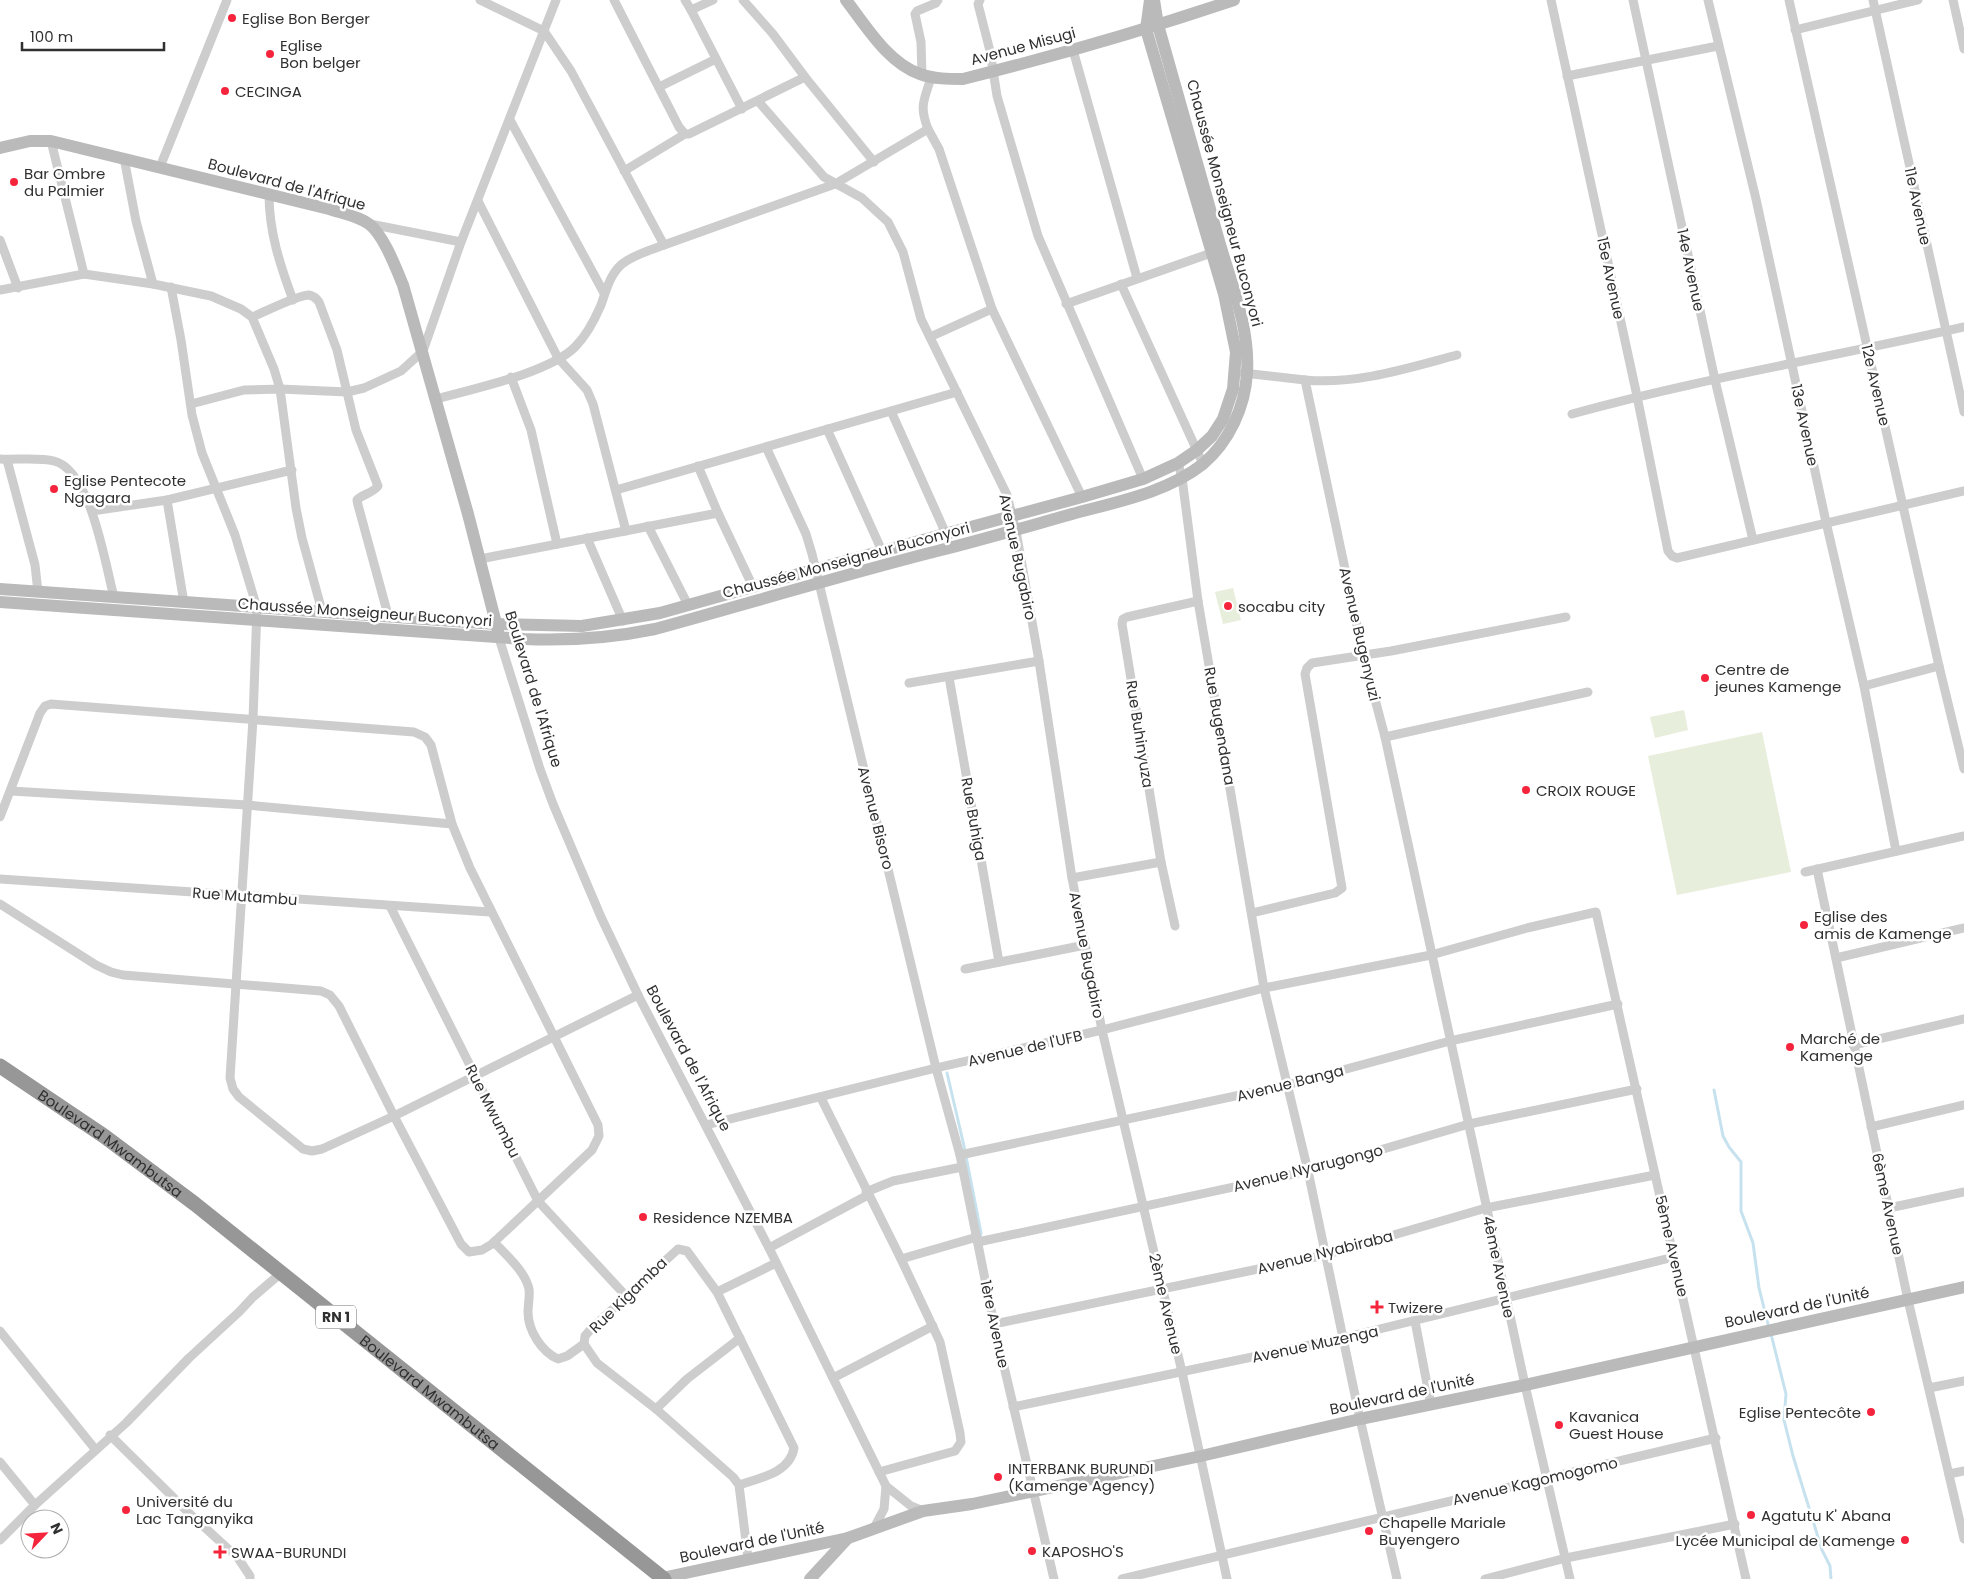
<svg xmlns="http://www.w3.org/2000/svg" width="1964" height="1579" viewBox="0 0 1964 1579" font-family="Poppins,sans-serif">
	<rect width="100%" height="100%" fill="#fff"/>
	<g fill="#e7eedc">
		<path d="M1233,588l8,32 -18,4 -8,-32z"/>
		<path d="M1684,710l4,20 -33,8 -5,-21z"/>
		<path d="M1762,732l29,140 -114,23 -29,-139z"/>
	</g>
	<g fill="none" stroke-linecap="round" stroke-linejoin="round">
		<g stroke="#c7e2ef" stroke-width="3">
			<path d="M947,1073l17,73 17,87 -1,5"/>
			<path d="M1714,1090l9,46 6,11 12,15v49l12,32 6,45 10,40"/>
			<path d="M1771,1334l15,60 -2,26 9,36 29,94 8,16 1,13"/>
		</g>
		<g stroke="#cdcdcd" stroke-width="9">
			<path d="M480,0l64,31 27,40 93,174 171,-61 93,-55c-9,-23 -4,-29 3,-51"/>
			<path d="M614,0l65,127 6,7h4l116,-57 -32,-43 -30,-34"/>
			<path d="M685,0l6,10 22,-10"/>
			<path d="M980,0l-2,4 12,47 7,45 41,140 105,243"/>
			<path d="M1551,0l86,396 31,155 4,5 5,2 287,-67"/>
			<path d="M1633,0l82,380 38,160"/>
			<path d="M1708,0l48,199 70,323 38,164 32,165"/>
			<path d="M1789,0l150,666 25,103"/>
			<path d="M1873,0l91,412"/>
			<path d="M1953,0l11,49"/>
			<path d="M691,10l51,99"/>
			<path d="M1795,30l123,-30"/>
			<path d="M1073,50l64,228"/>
			<path d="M922,75l-1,-33 -6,-28 2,-3 19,-8 2,-3"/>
			<path d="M1567,76l151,-30"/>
			<path d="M805,77l69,85"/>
			<path d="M659,87l57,-28"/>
			<path d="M758,101l66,76 38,21 26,24 15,30 18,67 86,176 9,36 23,130 33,217 30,152 80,342 45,207"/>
			<path d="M510,120l94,173"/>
			<path d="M928,129l11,20 53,160 90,188"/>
			<path d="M51,141l33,133 69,10"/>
			<path d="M124,158l12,63 17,63 58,12 30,13 11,8 22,52 6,20 16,119 6,30 20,73"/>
			<path d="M160,167l67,-167"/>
			<path d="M624,171l61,-37"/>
			<path d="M269,194c0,38 11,71 24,106"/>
			<path d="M478,201l80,157 29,32 6,14 33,127"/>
			<path d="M370,224l91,18"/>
			<path d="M0,240l18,48"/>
			<path d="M1121,284l82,180"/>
			<path d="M171,287l10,53 11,75 10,38 33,82 22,73 -4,111 -23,359 3,11 6,8 64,52 9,2 10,-2 72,-33 244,-121"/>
			<path d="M0,290l84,-16"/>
			<path d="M1066,304l151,-53"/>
			<path d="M252,317c13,-5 45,-22 57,-22 5,1 8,4 10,7l18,48 19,80 22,56c-5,7 -15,8 -21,14l1,5 30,110"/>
			<path d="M930,337l62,-28"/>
			<path d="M1243,373l62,7 58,274 22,83 140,648 45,194"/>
			<path d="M511,377l20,53 26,114"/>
			<path d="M1305,380c51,5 103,-12 152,-25"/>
			<path d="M436,399c36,-10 113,-26 139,-52 11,-11 20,-28 26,-42 5,-14 9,-31 21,-41 11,-9 29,-14 42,-19"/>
			<path d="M191,404l53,-14 36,-1 67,3 17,-4 37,-17 22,-20 38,-109 95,-242"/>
			<path d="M891,411l55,123"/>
			<path d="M1572,414c129,-36 262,-57 392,-87"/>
			<path d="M827,429l55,122"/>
			<path d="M766,447l40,87 6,20 124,514 24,87 34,169 60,255"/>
			<path d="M0,459c16,1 39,-2 54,2 37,9 51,103 60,136"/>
			<path d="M7,460l28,105 3,27"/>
			<path d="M1178,463l4,15 16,123 66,387 44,183 52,248 37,160"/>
			<path d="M698,466l20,47 35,74"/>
			<path d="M616,490l341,-98"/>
			<path d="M167,500l17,103"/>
			<path d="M92,511l75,-11 125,-30"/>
			<path d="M648,526l40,79"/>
			<path d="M587,538l36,83"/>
			<path d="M480,559l238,-46"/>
			<path d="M499,638l41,131 13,35 48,113 37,78 131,253 117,238 25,20 12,5"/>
			<path d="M949,677l50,285"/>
			<path d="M909,683l130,-22"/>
			<path d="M1864,686l75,-20"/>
			<path d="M1385,737l203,-45"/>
			<path d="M11,791l236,14 205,19"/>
			<path d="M0,817l40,-104 5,-7 6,-2 363,28 11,5 6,8 21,79 18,44 128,257 1,11 -7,14 -100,94 -10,6 -13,2 -8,-8 -67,-128 -55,-110 -9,-11 -9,-4 -198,-16 -12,-3 -15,-7 -96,-61"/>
			<path d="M1817,869l91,431 56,239"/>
			<path d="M1805,872l159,-36"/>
			<path d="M1072,878l89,-16"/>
			<path d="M0,879l490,33"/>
			<path d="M390,906l148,295 88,95"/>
			<path d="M1252,913l83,-20 7,-5 -37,-214 2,-6 5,-5 79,-12 175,-34"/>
			<path d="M1175,926l-14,-64 -39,-238 1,-5 4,-2 71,-16"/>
			<path d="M1836,958l128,-30"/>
			<path d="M965,969l120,-24"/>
			<path d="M1853,1045l111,-26"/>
			<path d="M821,1098l80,161 39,83 20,91 1,9 -6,9 -76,21"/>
			<path d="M706,1125l230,-57 166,-38 162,-42 167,-33 96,-27 69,-16 150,667"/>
			<path d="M1871,1127l93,-22"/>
			<path d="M960,1155l327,-70 163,-44 168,-37"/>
			<path d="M866,1192l27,-11 69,-14"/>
			<path d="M1889,1208l75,-16"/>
			<path d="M494,1242c12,13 31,29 35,47 1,8 -1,16 -1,23 0,19 14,40 30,47l9,-3 17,-12"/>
			<path d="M978,1242l330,-71 161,-47 168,-35"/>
			<path d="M769,1248l99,-53"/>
			<path d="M901,1259l76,-22"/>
			<path d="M717,1292l59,-29"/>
			<path d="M1415,1321l16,84"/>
			<path d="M994,1324l331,-69 161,-47 169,-33"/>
			<path d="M0,1331l95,118"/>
			<path d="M833,1378l100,-52"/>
			<path d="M1929,1388l35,-7"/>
			<path d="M1013,1407l330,-69 331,-81"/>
			<path d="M656,1409l31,-30 53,-41"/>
			<path d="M110,1435l79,78 49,45 12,18v3"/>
			<path d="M0,1462l35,43"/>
			<path d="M1949,1474l15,-3"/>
			<path d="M739,1485c20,-7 51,-12 55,-37l-77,-156 -30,-41 -9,-2 -87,80 -6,7 -1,8 13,19 59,46 77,68 6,8 9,73"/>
			<path d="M874,1528l10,-19 2,-23"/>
			<path d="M0,1540l35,-35 91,-82 63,-65 50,-46 14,-15 28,-24"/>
			<path d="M1122,1579l594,-141"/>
			<path d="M1485,1579l81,-21 169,-34"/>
		</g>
		<g stroke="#bababa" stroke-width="12">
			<path d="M846,0c20,26 42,63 74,74 14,5 29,5 43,5 92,-23 182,-49 271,-79"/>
			<path d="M0,148l30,-7h21l278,68c12,4 29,7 40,15 14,10 27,44 34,61l65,229 30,117"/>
			<path d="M0,589l496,35 86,2 78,-13 156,-44 266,-72 61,-18 35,-16 19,-13 15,-14 11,-17 10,-30 3,-37 -12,-58 -78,-265 4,-29"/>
			<path d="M0,602l524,37c45,2 87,-1 131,-10 95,-26 191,-55 286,-79 44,-11 88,-24 131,-36 44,-12 94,-21 131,-50 26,-22 42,-57 44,-91 3,-45 -16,-90 -28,-132 -20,-72 -41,-144 -61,-216l-4,-25"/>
			<path d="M662,1578l186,-40 75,-27 49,-7 229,-48 159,-37 165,-34 439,-98"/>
			<path d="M810,1579l38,-41"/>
		</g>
		<path stroke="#979797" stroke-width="15" id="s1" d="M0,1066l104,70 91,68 469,375"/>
	</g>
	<g fill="#f5243d" stroke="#fff" stroke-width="2">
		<circle cx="232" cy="18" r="5"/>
		<circle cx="270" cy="54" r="5"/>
		<circle cx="225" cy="91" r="5"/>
		<circle cx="14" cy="182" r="5"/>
		<circle cx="54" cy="489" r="5"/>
		<circle cx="1228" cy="606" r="5"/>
		<circle cx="1705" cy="678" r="5"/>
		<circle cx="1526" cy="790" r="5"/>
		<circle cx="1804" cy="925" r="5"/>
		<circle cx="1790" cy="1047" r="5"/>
		<circle cx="643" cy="1217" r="5"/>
		<path d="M1374.5 1299.5h5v5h5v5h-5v5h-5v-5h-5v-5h5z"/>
		<circle cx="1871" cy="1412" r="5"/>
		<circle cx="1559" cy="1425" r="5"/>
		<circle cx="998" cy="1477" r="5"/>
		<circle cx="126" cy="1510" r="5"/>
		<circle cx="1751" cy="1515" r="5"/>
		<circle cx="1369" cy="1531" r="5"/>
		<circle cx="1905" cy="1540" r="5"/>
		<circle cx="1032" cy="1551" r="5"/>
		<path d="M217.5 1544.5h5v5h5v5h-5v5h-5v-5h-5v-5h5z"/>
	</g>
	<g text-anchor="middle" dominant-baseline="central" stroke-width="5" stroke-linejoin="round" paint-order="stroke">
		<rect fill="#fff" stroke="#6e6e6e" stroke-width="1" x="316" y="1305.5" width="40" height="23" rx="4"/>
		<g font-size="14" font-weight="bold" fill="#303030">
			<text x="336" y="1317">RN 1</text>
		</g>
		<g font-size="15" fill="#303030" stroke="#fff" text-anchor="start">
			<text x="242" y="18">Eglise Bon Berger</text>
			<text x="280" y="45">Eglise<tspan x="280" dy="17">Bon belger</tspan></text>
			<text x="235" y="91">CECINGA</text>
			<text x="24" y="173">Bar Ombre<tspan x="24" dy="17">du Palmier</tspan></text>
			<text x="64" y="480">Eglise Pentecote<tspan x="64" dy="17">Ngagara</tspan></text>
			<text x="1238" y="606">socabu city</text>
			<text x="1715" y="669">Centre de<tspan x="1715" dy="17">jeunes Kamenge</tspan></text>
			<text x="1536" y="790">CROIX ROUGE</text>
			<text x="1814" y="916">Eglise des<tspan x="1814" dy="17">amis de Kamenge</tspan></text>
			<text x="1800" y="1038">Marché de<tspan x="1800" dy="17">Kamenge</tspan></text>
			<text x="653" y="1217">Residence NZEMBA</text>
			<text x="1388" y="1307">Twizere</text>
			<text x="1861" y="1412" text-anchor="end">Eglise Pentecôte</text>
			<text x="1569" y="1416">Kavanica<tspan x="1569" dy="17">Guest House</tspan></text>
			<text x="1008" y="1468">INTERBANK BURUNDI<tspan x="1008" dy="17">(Kamenge Agency)</tspan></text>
			<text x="136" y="1501">Université du<tspan x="136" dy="17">Lac Tanganyika</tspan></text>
			<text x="1761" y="1515">Agatutu K' Abana</text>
			<text x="1379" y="1522">Chapelle Mariale<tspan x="1379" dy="17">Buyengero</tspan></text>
			<text x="1895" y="1540" text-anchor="end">Lycée Municipal de Kamenge</text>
			<text x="1042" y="1551">KAPOSHO'S</text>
			<text x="231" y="1552">SWAA-BURUNDI</text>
		</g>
		<g font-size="15" fill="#303030" stroke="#fff">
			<text transform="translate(1023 46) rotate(-15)">Avenue Misugi</text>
			<text transform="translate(287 184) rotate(15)">Boulevard de l'Afrique</text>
			<text transform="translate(1225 203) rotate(75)">Chaussée Monseigneur Buconyori</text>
			<text transform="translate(1918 206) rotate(78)">11e Avenue</text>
			<text transform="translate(1691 270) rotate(78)">14e Avenue</text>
			<text transform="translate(1611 278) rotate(78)">15e Avenue</text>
			<text transform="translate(1876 385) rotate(77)">12e Avenue</text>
			<text transform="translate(1805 425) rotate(78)">13e Avenue</text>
			<text transform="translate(1018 557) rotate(78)">Avenue Bugabiro</text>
			<text transform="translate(846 560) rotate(-15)">Chaussée Monseigneur Buconyori</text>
			<text transform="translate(365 612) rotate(4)">Chaussée Monseigneur Buconyori</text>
			<text transform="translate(1360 634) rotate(77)">Avenue Bugenyuzi</text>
			<text transform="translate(534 689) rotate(73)">Boulevard de l'Afrique</text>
			<text transform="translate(1220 726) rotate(80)">Rue Bugendana</text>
			<text transform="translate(1140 734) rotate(81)">Rue Buhinyuza</text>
			<text transform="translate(876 818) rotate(76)">Avenue Bisoro</text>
			<text transform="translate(974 819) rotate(80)">Rue Buhiga</text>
			<text transform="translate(245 896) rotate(4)">Rue Mutambu</text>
			<text transform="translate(1087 955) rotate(79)">Avenue Bugabiro</text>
			<text transform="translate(1025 1048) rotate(-13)">Avenue de l'UFB</text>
			<text transform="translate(689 1058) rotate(62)">Boulevard de l'Afrique</text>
			<text transform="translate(1290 1083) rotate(-14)">Avenue Banga</text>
			<text transform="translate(493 1111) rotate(63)">Rue Mwumbu</text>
			<text stroke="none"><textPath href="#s1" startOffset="135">Boulevard Mwambutsa</textPath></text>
			<text transform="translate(1308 1168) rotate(-14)">Avenue Nyarugongo</text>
			<text transform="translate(1888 1204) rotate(78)">6ème Avenue</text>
			<text transform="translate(1672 1246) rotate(77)">5ème Avenue</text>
			<text transform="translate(1325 1252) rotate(-14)">Avenue Nyabiraba</text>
			<text transform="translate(1499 1267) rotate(78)">4ème Avenue</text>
			<text transform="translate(628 1295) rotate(-44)">Rue Kigamba</text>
			<text transform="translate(1166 1304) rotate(77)">2ème Avenue</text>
			<text transform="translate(1797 1307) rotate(-12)">Boulevard de l'Unité</text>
			<text transform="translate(995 1324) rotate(78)">1ère Avenue</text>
			<text transform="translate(1315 1344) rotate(-12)">Avenue Muzenga</text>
			<text stroke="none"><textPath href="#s1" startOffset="540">Boulevard Mwambutsa</textPath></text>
			<text transform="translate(1402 1394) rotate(-12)">Boulevard de l'Unité</text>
			<text transform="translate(1535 1481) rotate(-13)">Avenue Kagomogomo</text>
			<text transform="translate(752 1542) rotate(-12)">Boulevard de l'Unité</text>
		</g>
	</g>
	<g transform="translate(45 1534) rotate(65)"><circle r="24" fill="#ffffff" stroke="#acacac"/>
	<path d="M0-4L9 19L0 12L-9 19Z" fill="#f5243d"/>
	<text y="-8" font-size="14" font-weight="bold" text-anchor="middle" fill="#303030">N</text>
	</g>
	<path d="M22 42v8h142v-8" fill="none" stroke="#303030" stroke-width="2.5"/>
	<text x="30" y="42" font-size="15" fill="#303030" stroke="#ffffff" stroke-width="4" paint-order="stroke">100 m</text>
</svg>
